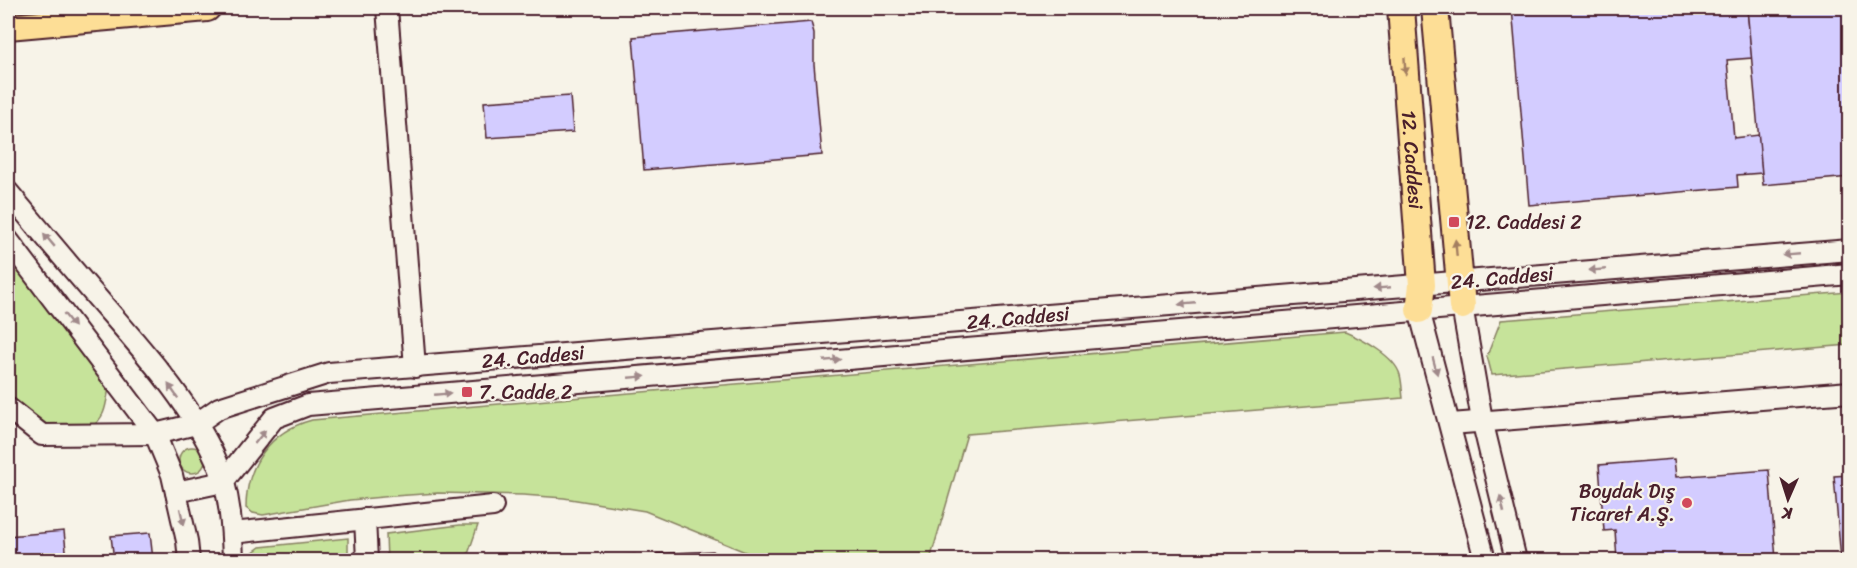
<svg xmlns="http://www.w3.org/2000/svg" width="1857" height="568" viewBox="0 0 1857 568" font-family="Sriracha,sans-serif">
	<rect width="100%" height="100%" fill="#f7f3e8"/>
	<filter id="ink" filterUnits="userSpaceOnUse"><feTurbulence type="fractalNoise" baseFrequency=".0167" numOctaves="2"/><feDisplacementMap in="SourceGraphic" scale="12" xChannelSelector="R" yChannelSelector="G"/><feConvolveMatrix kernelMatrix="1 2 1 2 8 2 1 2 1" color-interpolation-filters="sRGB"/></filter>
	<g filter="url(#ink)">
		<g fill="#c6e39a" stroke="#888162" stroke-width="1.5">
			<path d="M8,258l101,130c-3,14 -3,30 -17,38l-45,1 -14,-6 -25,-23z"/>
			<path d="M1849,292v53l-357,30 -5,-19 14,-36z"/>
			<path d="M1345,332c17,7 50,24 55,43 2,7 2,16 3,23l-436,36 -37,126h-165l-120,-49 -81,-13 -41,-3 -85,-2 -44,3 -44,4 -87,15 -10,-2 -7,-5c0,-43 24,-77 66,-88z"/>
			<circle cx="192" cy="460" r="13"/>
			<path d="M460,525h18l-12,35h-79l-1,-26z"/>
			<path d="M348,538v22h-100l4,-7 8,-6z"/>
		</g>
		<g fill="#d3ccff" stroke="#4a1f2b" stroke-width="1.5">
			<path d="M1512,8h235l5,50 -25,2 7,78 25,-3 3,38 -25,2 1,12 -209,18z"/>
			<path d="M1747,8h103v169l-87,8z"/>
			<path d="M811,22l3,11v31l8,91 -178,15 -11,-133z"/>
			<path d="M570,96l3,36 -86,6 -3,-36z"/>
			<path d="M1674,459l2,18 93,-7 7,90h-159l-2,-30 -11,1 -5,-66z"/>
			<path d="M1850,475v85h-9l-7,-84z"/>
			<path d="M64,531l3,29h-59v-24z"/>
			<path d="M150,533l3,27h-39l-3,-24z"/>
			<path d="M713,551v9h-57v-6z"/>
			<path d="M635,555l1,5h-64v-1z"/>
		</g>
		<g fill="none" stroke-linecap="round" stroke-linejoin="round">
			<defs>
				<g id="minor">
					<path d="M387,8l28,359"/>
					<path d="M8,192c35,42 70,84 106,125 38,44 79,91 103,145 13,30 15,66 16,98"/>
					<path d="M8,240l147,194 17,41 15,66 2,19"/>
					<path d="M1462,306l20,114 34,140"/>
					<path d="M1419,310l66,250"/>
					<path d="M8,408l34,27 113,-1 41,-10 23,-16 110,-35 1521,-123"/>
					<path d="M1451,424l399,-32"/>
					<path d="M176,492l47,-10 51,-64 34,-13 1542,-131"/>
					<path d="M365,519l2,41"/>
					<path d="M232,533l261,-27"/>
				</g>
				<g id="major">
					<path id="s1" d="M1401,8l21,277 -3,25"/>
					<path d="M1435,8l27,298"/>
					<path d="M8,26l199,-18"/>
				</g>
			</defs>
			<use href="#minor" stroke="#4a1f2b" stroke-width="24"/>
			<use href="#major" stroke="#4a1f2b" stroke-width="30"/>
			<use href="#minor" stroke="#f7f3e8" stroke-width="20"/>
			<use href="#major" stroke="#fdde96" stroke-width="26"/>
			<path stroke="#4a1f2b" stroke-width="1.5" d="M8,14l69,-6"/>
		</g>
		<defs><path id="oneway-solid" d="M-6-.8H1V-3.2L6.5 0L1 3.2V.8H-6Z" transform="scale(1.5)"/></defs>
		<g fill="#a47e60">
			<use href="#oneway-solid" transform="translate(1405 66) rotate(86)"/>
			<use href="#oneway-solid" transform="translate(1456 248) rotate(-95)"/>
		</g>
		<g fill="#a0898a">
			<use href="#oneway-solid" transform="translate(49 240) rotate(-130)"/>
			<use href="#oneway-solid" transform="translate(1791 254) rotate(175)"/>
			<use href="#oneway-solid" transform="translate(1597 270) rotate(175)"/>
			<use href="#oneway-solid" transform="translate(1382 288) rotate(175)"/>
			<use href="#oneway-solid" transform="translate(1187 304) rotate(175)"/>
			<use href="#oneway-solid" transform="translate(69 320) rotate(52)"/>
			<use href="#oneway-solid" transform="translate(832 360) rotate(-5)"/>
			<use href="#oneway-solid" transform="translate(1435 366) rotate(75)"/>
			<use href="#oneway-solid" transform="translate(637 377) rotate(-5)"/>
			<use href="#oneway-solid" transform="translate(173 391) rotate(-125)"/>
			<use href="#oneway-solid" transform="translate(443 394) rotate(-5)"/>
			<use href="#oneway-solid" transform="translate(260 437) rotate(-51)"/>
			<use href="#oneway-solid" transform="translate(1502 504) rotate(-104)"/>
			<use href="#oneway-solid" transform="translate(182 517) rotate(77)"/>
		</g>
	</g>
	<g fill="#d1495b" stroke="#f7f3e8" stroke-width="2">
		<rect x="1448" y="216" width="12" height="12" rx="3"/>
		<rect x="461" y="386" width="12" height="12" rx="3"/>
		<circle cx="1687" cy="503" r="6"/>
	</g>
	<g text-anchor="middle" dominant-baseline="central" stroke-width="4.5" stroke-linejoin="round" paint-order="stroke">
		<g font-size="20" fill="#4a1f2b" stroke="#f7f3e8">
			<text stroke="none"><textPath href="#s1" startOffset="152">12. Caddesi</textPath></text>
			<text transform="translate(1502 278) rotate(-5)">24. Caddesi</text>
			<text transform="translate(1018 318) rotate(-5)">24. Caddesi</text>
			<text transform="translate(533 357) rotate(-5)">24. Caddesi</text>
		</g>
		<g font-size="20" fill="#4a1f2b" stroke="#f7f3e8" text-anchor="start">
			<text x="1466" y="222">12. Caddesi 2</text>
			<text x="479" y="392">7. Cadde 2</text>
			<text x="1675" y="491" text-anchor="end">Boydak Dış<tspan x="1675" dy="23">Ticaret A.Ş.</tspan></text>
		</g>
	</g>
	<rect width="1857" height="568" fill="none" stroke="#f7f3e8" stroke-width="30"/>
	<rect x="15" y="15" width="1827" height="538" fill="none" stroke="#4a1f2b" stroke-width="2" filter="url(#ink)"/>
	<g transform="translate(1788 499) rotate(183)" stroke="#f7f3e8" stroke-width="4.5" paint-order="stroke">
	<path d="M0-4.5L10 22L0 15L-10 22Z" fill="#4a1f2b"/>
	<text y="-9" font-size="16" font-weight="bold" text-anchor="middle" fill="#4a1f2b">K</text>
	</g>
</svg>
